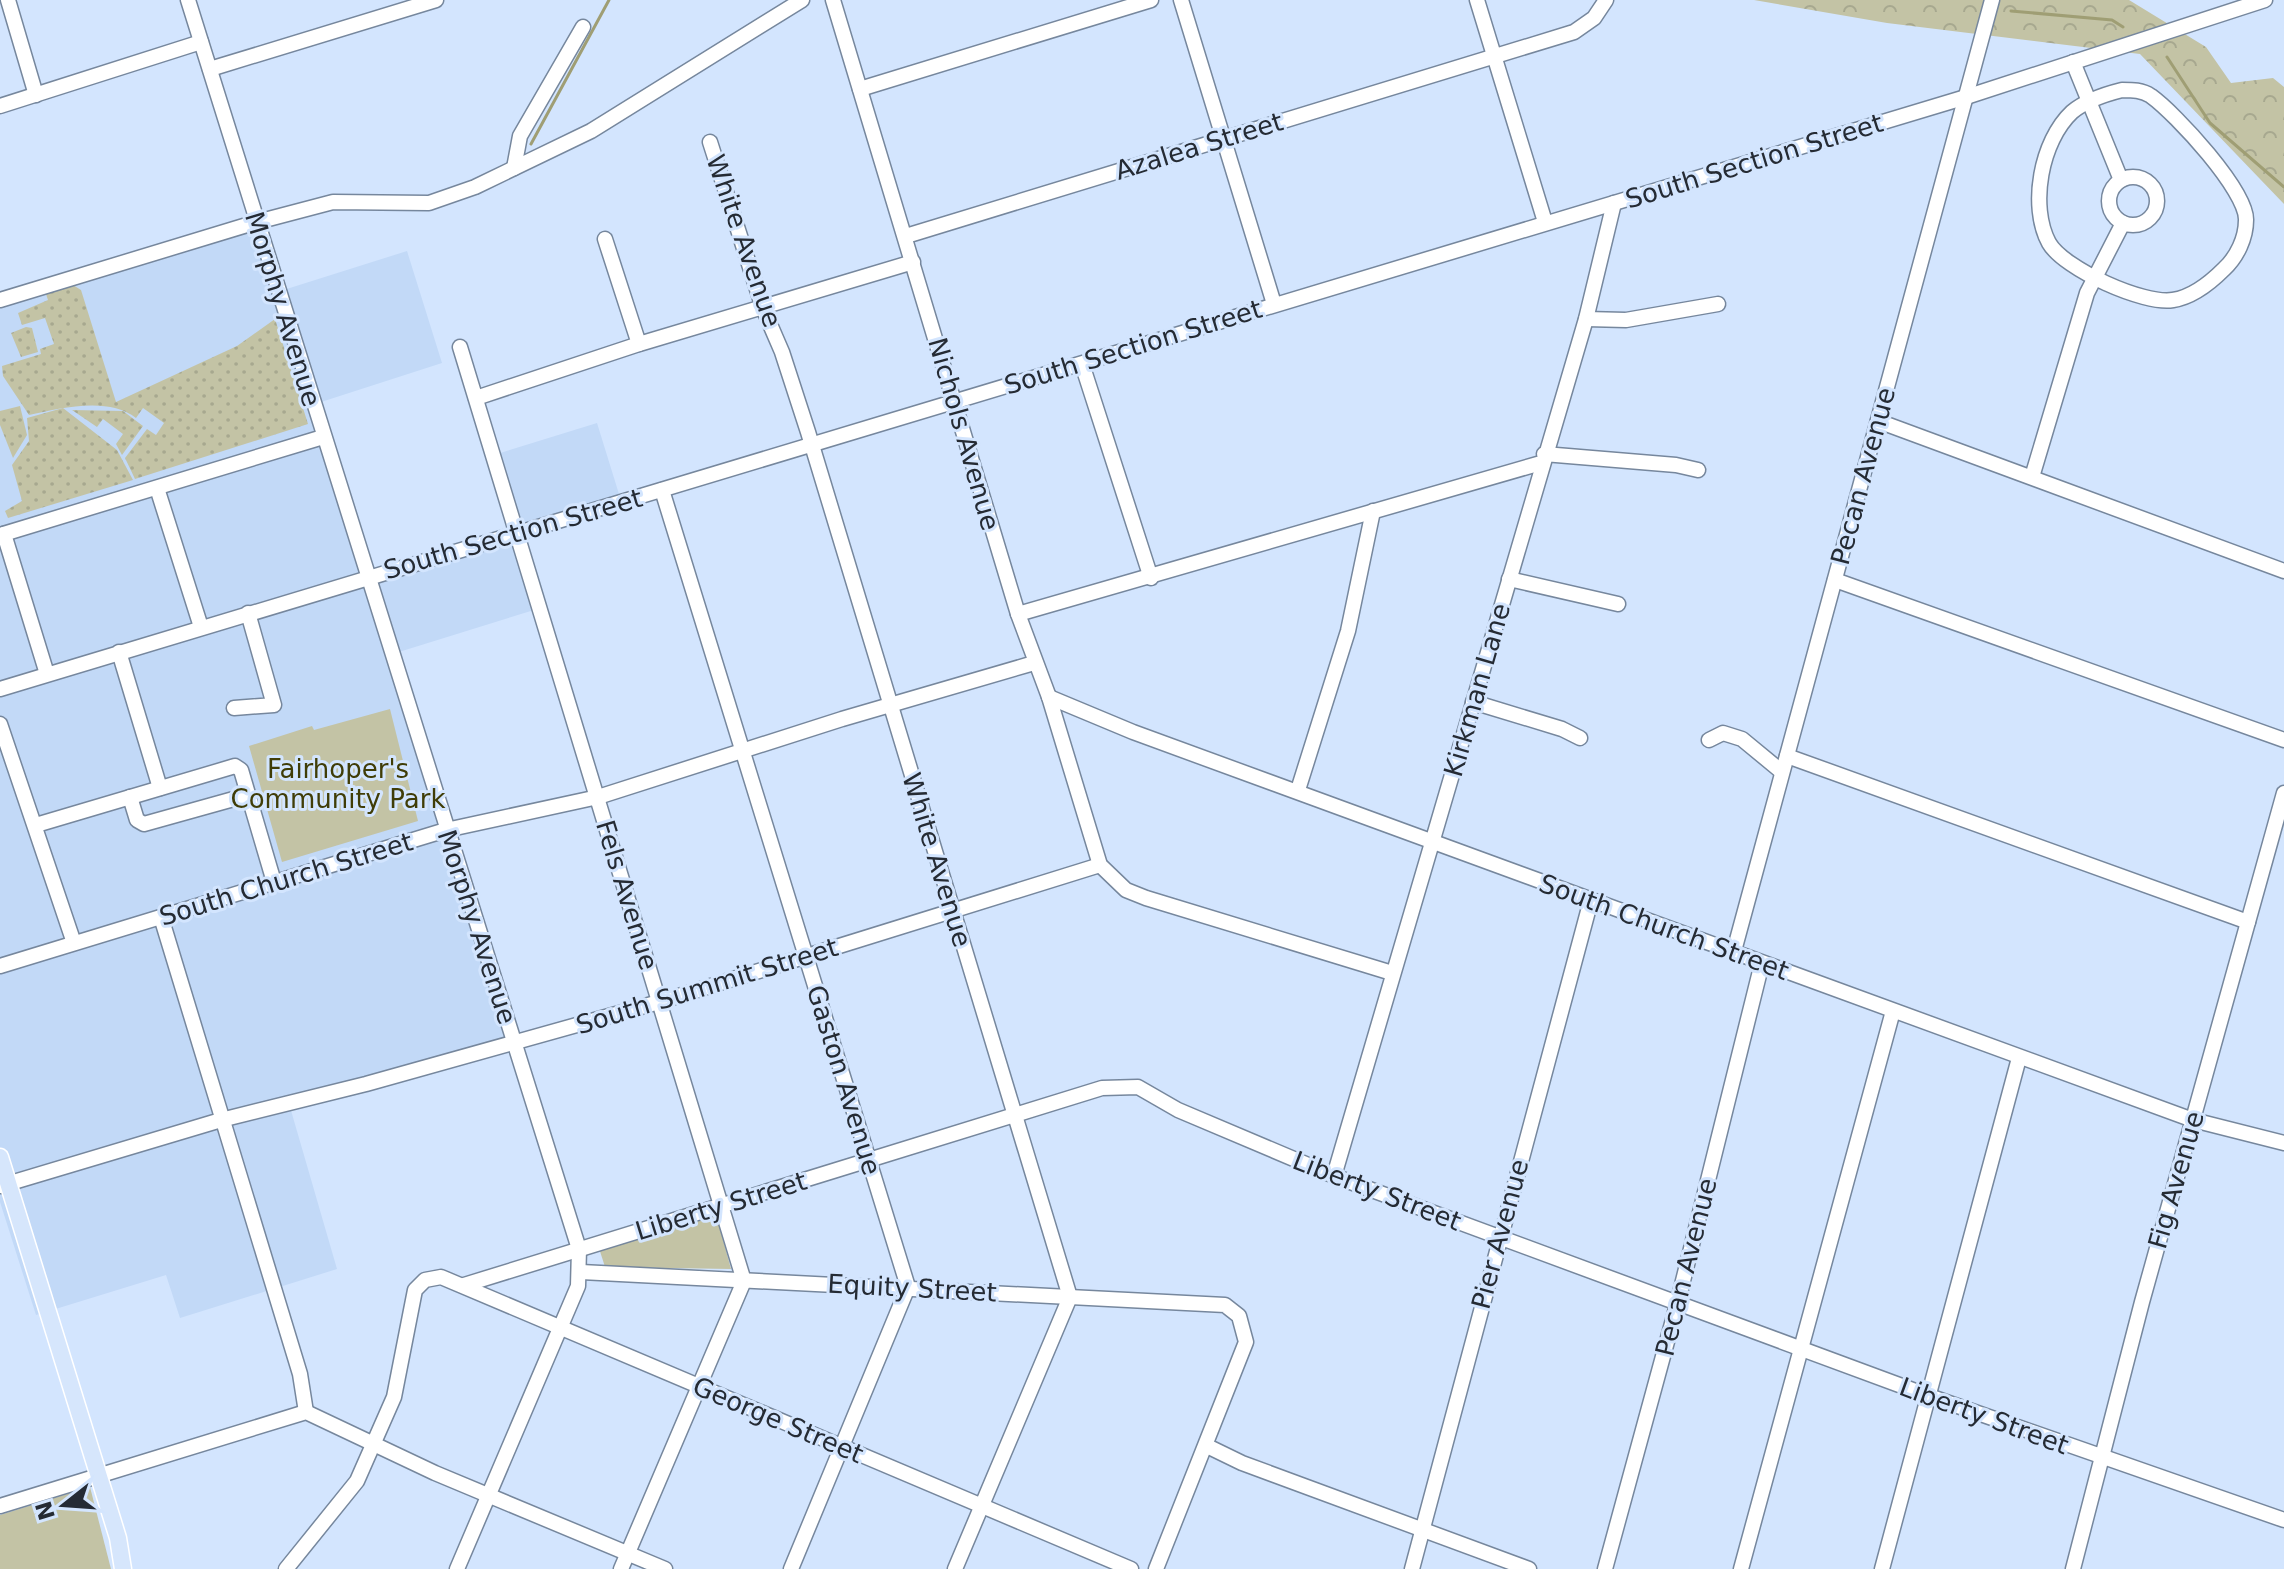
<svg xmlns="http://www.w3.org/2000/svg" width="2284" height="1569" viewBox="0 0 2284 1569" font-family="'DejaVu Sans',sans-serif">
	<defs>
		<pattern id="grass-dots" width="8" height="8" patternUnits="userSpaceOnUse" patternTransform="scale(2)"><rect width="8" height="8" fill="#c3c3a5"/><path d="M2 2h.1M6 6h.1" fill="none" stroke="#a7a88f" stroke-width="1.8" stroke-linecap="round"/></pattern>
		<pattern id="forest-crowns" width="20" height="18" patternUnits="userSpaceOnUse" patternTransform="scale(2)"><rect width="20" height="18" fill="#c3c3a5"/><path d="M2 6a3 3 0 1 1 6 0M12 15a3 3 0 1 1 6 0" fill="none" stroke="#a7a88f"/></pattern>
	</defs>
	<rect width="100%" height="100%" fill="#d3e5fe"/>
	<path fill="#c2d9f7" d="M254,229l20,64 133,-42 35,112 -124,40 52,167 138,-41 -21,-72 110,-34 26,84 -111,35 22,68 -148,46 126,395 -146,33 -76,23 47,162 -157,49 -14,-43 -130,40 -36,-113v-894z"/>
	<g fill="url(#grass-dots)">
		<path d="M73,285l8,5 35,112 121,-56 38,-27 33,105 -173,55 -10,-21 22,-29 9,6 8,-12 -21,-15 -7,10c-27,-22 -76,-10 -107,-3l-26,-39 -1,-10 39,-12 -1,-5 14,-5 -9,-26 -23,7 -4,-12 30,-13 -2,-6z"/>
		<path d="M26,327l6,1 6,24 -17,5 -10,-24z"/>
		<path d="M20,406l7,29 -14,23 -13,-33v-14z"/>
		<path d="M63,408l54,42 16,30 -125,38 -3,-7 17,-10 -10,-36 17,-24 -2,-23z"/>
		<path d="M72,410l51,1 20,15 -21,29 -6,-11 7,-10 -20,-15 -6,8z"/>
	</g>
	<path fill="url(#forest-crowns)" d="M1754,0h375l77,47 25,36 42,-5 11,9v117l-144,-150 -253,-31z"/>
	<g fill="#c3c3a5">
		<path d="M390,709l28,112 -136,41 -33,-116 63,-20 2,4z"/>
		<path d="M716,1214l15,55 -126,-2 -6,-19z"/>
		<path d="M90,1487l21,82h-111v-54z"/>
	</g>
	<g fill="none" stroke-linecap="round" stroke-linejoin="round">
		<g stroke="#9f9e74" stroke-width="3">
			<path d="M2011,11l101,9 11,7"/>
			<path d="M2167,57l43,66 74,64"/>
			<path d="M531,144l78,-144"/>
		</g>
		<defs>
			<g id="minor">
				<path d="M8,0l28,95"/>
				<path d="M188,0l391,1249 -1,37 -121,283"/>
				<path d="M833,0l185,614 31,83 51,168 26,25 20,8 246,75"/>
				<path d="M1181,0l93,304"/>
				<path d="M1477,0l68,222"/>
				<path d="M2073,62l48,118"/>
				<path d="M210,69l226,-69"/>
				<path d="M860,89l291,-89"/>
				<path d="M2122,90c11,0 20,0 29,6 25,18 96,95 95,124 0,18 -9,37 -22,49 -14,14 -31,28 -51,31 -29,5 -109,-31 -124,-57 -20,-37 -8,-102 23,-131 13,-11 34,-18 50,-22z"/>
				<path d="M0,106l201,-64"/>
				<path d="M710,142l53,166 19,44 26,80 262,865 -115,272"/>
				<path d="M514,168l6,-32 63,-109"/>
				<circle cx="2133" cy="201" r="24"/>
				<path d="M906,236l668,-204 20,-14 12,-18"/>
				<path d="M605,239l34,105"/>
				<path d="M0,300l257,-78 76,-20 96,1 46,-16 116,-56 211,-131"/>
				<path d="M1586,319l40,1 92,-16"/>
				<path d="M460,347l284,934 -123,288"/>
				<path d="M1082,364l69,214"/>
				<path d="M476,398l163,-54 274,-82"/>
				<path d="M1878,421l406,150"/>
				<path d="M1544,454l132,11 22,5"/>
				<path d="M2032,477l55,-184 36,-70"/>
				<path d="M157,488l44,139"/>
				<path d="M662,490l246,797 -117,282"/>
				<path d="M4,534l43,140"/>
				<path d="M0,535l323,-98"/>
				<path d="M1509,579l109,25"/>
				<path d="M1835,580l449,160"/>
				<path d="M1018,614l523,-151"/>
				<path d="M119,652l41,136"/>
				<path d="M0,689l1966,-592 299,-97"/>
				<path d="M1049,697l84,35 1060,388 91,23"/>
				<path d="M1473,702l89,27 18,9"/>
				<path d="M234,708l40,-3 -26,-92"/>
				<path d="M0,724l74,219"/>
				<path d="M1709,740l14,-7 19,6 40,33"/>
				<path d="M1787,756l461,166"/>
				<path d="M1298,790l50,-159 25,-120"/>
				<path d="M130,797l7,23 7,4 104,-29"/>
				<path d="M36,825l199,-59 6,4 33,112"/>
				<path d="M161,917l139,457 6,38"/>
				<path d="M1734,951l258,-951"/>
				<path d="M0,966l446,-136 152,-33 244,-78 192,-56"/>
				<path d="M1334,1176l252,-857 28,-116"/>
				<path d="M0,1186l221,-66 145,-36 293,-82 441,-137"/>
				<path d="M581,1272l644,33 14,11 7,26 -90,227"/>
				<path d="M464,1285l638,-197 36,-1 40,23 156,66 595,220 355,124"/>
				<path d="M1207,1446l35,17 287,106"/>
				<path d="M0,1506l306,-94 129,61 230,96"/>
				<path d="M286,1569l71,-88 37,-84 21,-107 10,-10 16,-3 690,292"/>
				<path d="M1412,1569l179,-669"/>
				<path d="M1605,1569l72,-264 85,-342"/>
				<path d="M1741,1569l152,-558"/>
				<path d="M1882,1569l137,-511"/>
				<path d="M2073,1569l69,-267 142,-509"/>
			</g>
			<path id="major" d="M0,1157l118,381 5,31"/>
		</defs>
		<use href="#minor" stroke="#76879d" stroke-width="17"/>
		<use href="#major" stroke="#fff" stroke-width="19"/>
		<use href="#minor" stroke="#fff" stroke-width="14"/>
		<use href="#major" stroke="#d6e6fc" stroke-width="16"/>
	</g>
	<g text-anchor="middle" dominant-baseline="central" stroke-width="6" stroke-linejoin="round" paint-order="stroke">
		<g font-size="26" fill="#252b34" stroke="#d3e5fe">
			<text transform="translate(1199 146) rotate(-17)">Azalea Street</text>
			<text transform="translate(1754 161) rotate(-17)">South Section Street</text>
			<text transform="translate(744 241) rotate(71)">White Avenue</text>
			<text transform="translate(283 309) rotate(73)">Morphy Avenue</text>
			<text transform="translate(1133 347) rotate(-17)">South Section Street</text>
			<text transform="translate(964 434) rotate(74)">Nichols Avenue</text>
			<text transform="translate(1863 476) rotate(-75)">Pecan Avenue</text>
			<text transform="translate(513 534) rotate(-16)">South Section Street</text>
			<text transform="translate(1477 690) rotate(-74)">Kirkman Lane</text>
			<text transform="translate(937 860) rotate(73)">White Avenue</text>
			<text transform="translate(286 879) rotate(-17)">South Church Street</text>
			<text transform="translate(627 895) rotate(73)">Fels Avenue</text>
			<text transform="translate(477 927) rotate(72)">Morphy Avenue</text>
			<text transform="translate(1664 927) rotate(20)">South Church Street</text>
			<text transform="translate(707 986) rotate(-17)">South Summit Street</text>
			<text transform="translate(844 1080) rotate(73)">Gaston Avenue</text>
			<text transform="translate(2176 1180) rotate(-74)">Fig Avenue</text>
			<text transform="translate(1377 1191) rotate(21)">Liberty Street</text>
			<text transform="translate(721 1206) rotate(-17)">Liberty Street</text>
			<text transform="translate(1500 1234) rotate(-75)">Pier Avenue</text>
			<text transform="translate(1686 1267) rotate(-76)">Pecan Avenue</text>
			<text transform="translate(912 1288) rotate(3)">Equity Street</text>
			<text transform="translate(1984 1416) rotate(20)">Liberty Street</text>
			<text transform="translate(778 1420) rotate(23)">George Street</text>
		</g>
		<g font-size="26" fill="#403d07" stroke="#d3e5fe">
			<text x="338" y="769">Fairhoper's<tspan x="338" dy="30">Community Park</tspan></text>
		</g>
	</g>
	<g transform="translate(64 1505) rotate(253)" stroke="#d3e5fe" stroke-width="6" paint-order="stroke">
	<path d="M0-6L14 30L0 20L-14 30Z" fill="#252b34"/>
	<text y="-12" font-size="22" font-weight="bold" text-anchor="middle" fill="#252b34">N</text>
	</g>
</svg>
